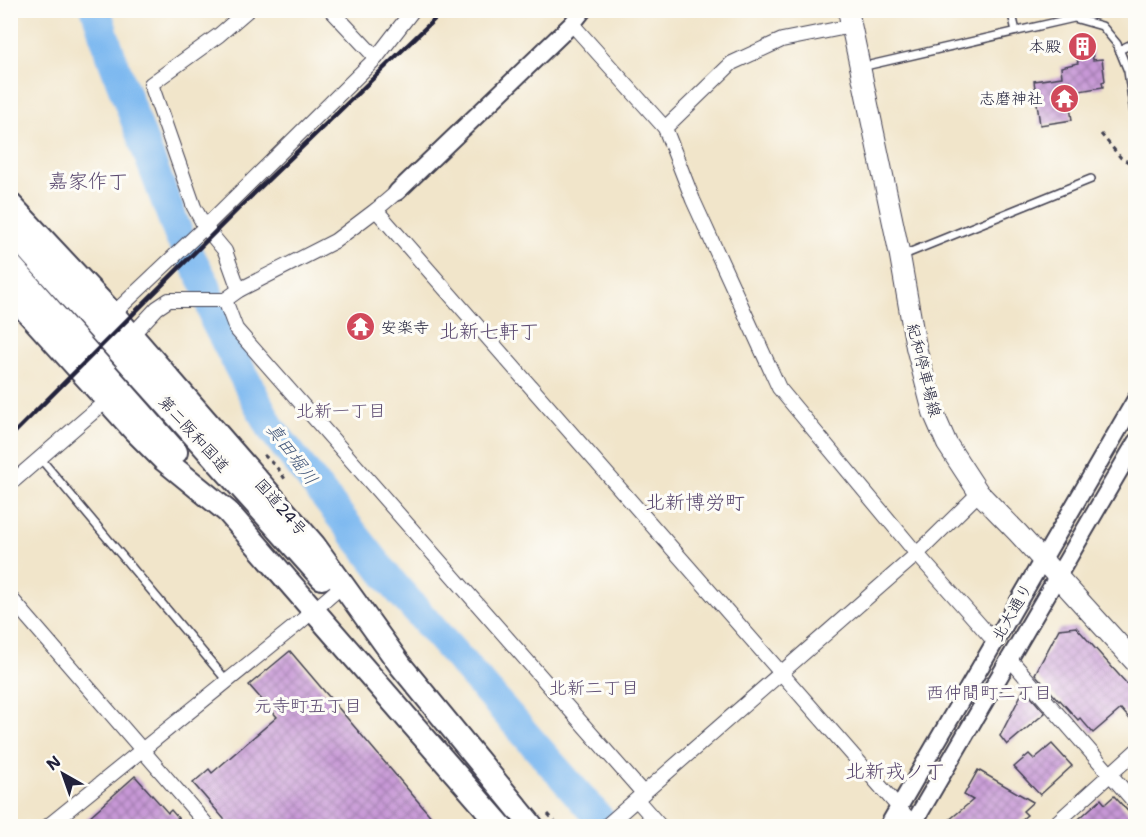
<svg xmlns="http://www.w3.org/2000/svg" width="1146" height="837" viewBox="0 0 1146 837" font-family="'Shantell Sans','Klee One',sans-serif">
	<defs>
		<pattern id="building-cross-hatch" width="8" height="8" patternUnits="userSpaceOnUse" patternTransform="scale(1.5)"><rect width="8" height="8" fill="#c798d6"/><path d="M0 0l8 8M0 8l8-8" fill="none" stroke="#a17caf"/></pattern>
	</defs>
	<rect width="100%" height="100%" fill="#fdfcf7"/>
	<filter id="ink" filterUnits="userSpaceOnUse"><feTurbulence type="fractalNoise" baseFrequency=".0167" numOctaves="2"/><feDisplacementMap in="SourceGraphic" scale="12" xChannelSelector="R" yChannelSelector="G"/><feConvolveMatrix kernelMatrix="1 2 1 2 8 2 1 2 1" color-interpolation-filters="sRGB"/></filter>
	<filter id="wash" filterUnits="userSpaceOnUse"><feTurbulence type="fractalNoise" baseFrequency=".008" numOctaves="4" result="noise"/><feDisplacementMap in="SourceGraphic" scale="24" xChannelSelector="R" yChannelSelector="G"/><feGaussianBlur stdDeviation="1.35" result="paint"/><feColorMatrix in="noise" values="0 0 0 0 0 0 0 0 0 0 0 0 0 0 0 0 0 1.4 0 .05"/><feComposite in="paint" operator="in"/></filter>
	<g filter="url(#wash)">
		<rect width="100%" height="100%" fill="#f1e5ca"/>
		<g fill="none" stroke-linecap="round" stroke-linejoin="round">
			<path stroke="#7eb9f0" stroke-width="30" d="M96,10l15,46 68,180 27,49 9,36 55,106 124,158 212,241"/>
		</g>
		<g id="blocks">
			<g fill="url(#building-cross-hatch)">
				<path d="M1092,51l1,9 9,-1 3,22 -3,1 1,5 -35,6 4,27 -32,5 -6,-44 28,-4 -1,-10 17,-4 -2,-10z"/>
				<path d="M1076,627l60,67v32l-15,-17 -28,24 -13,-15 -2,2 -18,-20 -1,1 -24,-27 24,-45z"/>
				<path d="M290,651l149,175h-209l-37,-43 16,-14 3,4 65,-56 -28,-32z"/>
				<path d="M1024,689l21,24 -38,32 -7,-9z"/>
				<path d="M1052,744l20,22 -32,29 -26,-28 15,-13 5,5z"/>
				<path d="M978,770l55,32 -10,9 4,4 -13,11h-72l31,-26 -9,-5z"/>
				<path d="M135,776l33,37 3,-3 14,16h-106z"/>
				<path d="M1114,796l20,22 -11,8h-52l30,-27 4,5z"/>
			</g>
		</g>
	</g>
	<g filter="url(#ink)">
		<use href="#blocks" fill-opacity="0" stroke="#413f50" stroke-width="1.5"/>
		<g fill="none" stroke-linecap="round" stroke-linejoin="round">
			<defs>
				<g id="service">
					<path d="M1011,10l5,21"/>
					<path d="M1119,50l17,-8"/>
					<path d="M861,67l213,-49 28,8 15,18 11,27 8,56"/>
					<path d="M901,256l190,-77"/>
					<path d="M40,458l187,223"/>
				</g>
				<g id="minor">
					<path d="M331,10l45,48"/>
					<path d="M572,24l93,104 28,72 86,188 138,166 78,88"/>
					<path d="M665,128l67,-65 50,-23 70,-14"/>
					<path d="M376,210l539,616"/>
					<path d="M239,290l-14,-39 -20,-24 -11,-20 -43,-123 68,-49 29,-25"/>
					<path d="M225,300l11,29 407,464"/>
					<path d="M113,314l92,-87 171,-169 37,-48"/>
					<path d="M131,336l26,-28 12,-8h56l14,-10 96,-49 41,-31 21,-18"/>
					<path d="M10,484l96,-83"/>
					<path d="M10,597l198,229"/>
					<path d="M1009,658l127,146"/>
					<path d="M637,800l23,26"/>
					<path d="M48,826l251,-203 44,-38"/>
					<path d="M606,826l311,-272 62,-61"/>
					<path d="M1053,826l83,-75"/>
				</g>
				<g id="tertiary">
					<path d="M397,192l175,-168 11,-14"/>
					<path d="M888,826l248,-427"/>
					<path d="M912,826l224,-384"/>
				</g>
				<path id="secondary" d="M848,10l52,246 16,91 17,65 14,32 32,49 39,40 118,130"/>
				<g id="trunk">
					<path d="M10,204l103,110 201,231 87,121 131,160"/>
					<path d="M10,230l312,348"/>
					<path d="M10,264l166,188"/>
					<path d="M10,293l124,137 30,30 64,52 273,314"/>
				</g>
			</defs>
			<use href="#service" stroke="#413f50" stroke-width="10"/>
			<use href="#minor" stroke="#413f50" stroke-width="16"/>
			<use href="#tertiary" stroke="#413f50" stroke-width="20"/>
			<use href="#secondary" stroke="#413f50" stroke-width="22"/>
			<use href="#trunk" stroke="#413f50" stroke-width="26"/>
			<g stroke="#413f50" stroke-width="3" stroke-dasharray="4.5 4.5" stroke-linecap="butt">
				<path d="M1101,134l20,24 15,8"/>
				<path d="M264,455l15,15 8,12"/>
				<path d="M548,814l11,12"/>
			</g>
			<use href="#service" stroke="#fff" stroke-width="7"/>
			<use href="#minor" stroke="#fff" stroke-width="14"/>
			<use href="#tertiary" stroke="#fff" stroke-width="16"/>
			<use href="#secondary" stroke="#fff" stroke-width="20"/>
			<use href="#trunk" stroke="#fff" stroke-width="22"/>
			<path stroke="#22223b" stroke-width="4.5" d="M10,437l230,-230 204,-197"/>
		</g>
	</g>
	<defs>
		<symbol id="building-disc" viewBox="-11 -11 22 22"><circle r="9.5" fill="#d1495b" stroke="#fdfcf7"/><path d="M-4-6H4V6H1V3H-1V6H-4ZM-2.5-4.3h1.7v1.8h-1.7ZM.8-4.3h1.7v1.8H.8ZM-2.5-1h1.7V.8h-1.7ZM.8-1h1.7V.8H.8Z" fill="#fff"/></symbol>
		<symbol id="temple-disc" viewBox="-11 -11 22 22"><circle r="9.5" fill="#d1495b" stroke="#fdfcf7"/><path d="M0-6L5-2H3V0L6.5 2.5H4V6H1.5V3h-3V6H-4V2.5H-6.5L-3 0V-2H-5Z" fill="#fff"/></symbol>
	</defs>
	<g fill-rule="evenodd">
		<use href="#building-disc" x="1066" y="30" width="33" height="33"/>
		<use href="#temple-disc" x="1048" y="82" width="33" height="33"/>
		<use href="#temple-disc" x="344" y="310" width="33" height="33"/>
	</g>
	<g text-anchor="middle" dominant-baseline="central" stroke-width="6" stroke-linejoin="round" paint-order="stroke">
		<g font-size="16" fill="#22223b" stroke="#fdfcf7" text-anchor="end">
			<text x="1061" y="46">本殿</text>
			<text x="1043" y="98">志磨神社</text>
			<text x="381" y="327" text-anchor="start">安楽寺</text>
		</g>
		<g font-size="16" fill="#22223b" stroke="#fdfcf7">
			<text transform="translate(924 370) rotate(76)">紀和停車場線</text>
			<text transform="translate(194 434) rotate(48)">第二阪和国道</text>
			<text transform="translate(281 507) rotate(49)">国道24号</text>
			<text transform="translate(1012 612) rotate(-60)">北大通り</text>
		</g>
		<g font-size="18" fill="#5c4b71" stroke="#fdfcf7">
			<text x="341" y="411">北新一丁目</text>
			<text x="594" y="688">北新二丁目</text>
			<text x="989" y="693">西仲間町二丁目</text>
			<text x="308" y="706">元寺町五丁目</text>
		</g>
		<g font-size="18" font-style="italic" fill="#42577a" stroke="#fdfcf7">
			<text transform="translate(292 454) rotate(53)">真田堀川</text>
		</g>
		<g font-size="20" fill="#5c4b71" stroke="#fdfcf7">
			<text x="88" y="181">嘉家作丁</text>
			<text x="489" y="331">北新七軒丁</text>
			<text x="695" y="502">北新博労町</text>
			<text x="895" y="771">北新戎ノ丁</text>
		</g>
	</g>
	<rect width="1146" height="837" fill="none" stroke="#fdfcf7" stroke-width="36"/>
	<g transform="translate(63 774) rotate(320)" stroke="#fdfcf7" stroke-width="4.5" paint-order="stroke">
	<path d="M0-4.5L10 22L0 15L-10 22Z" fill="#22223b"/>
	<text y="-9" font-size="16" font-weight="bold" text-anchor="middle" fill="#22223b">N</text>
	</g>
</svg>
